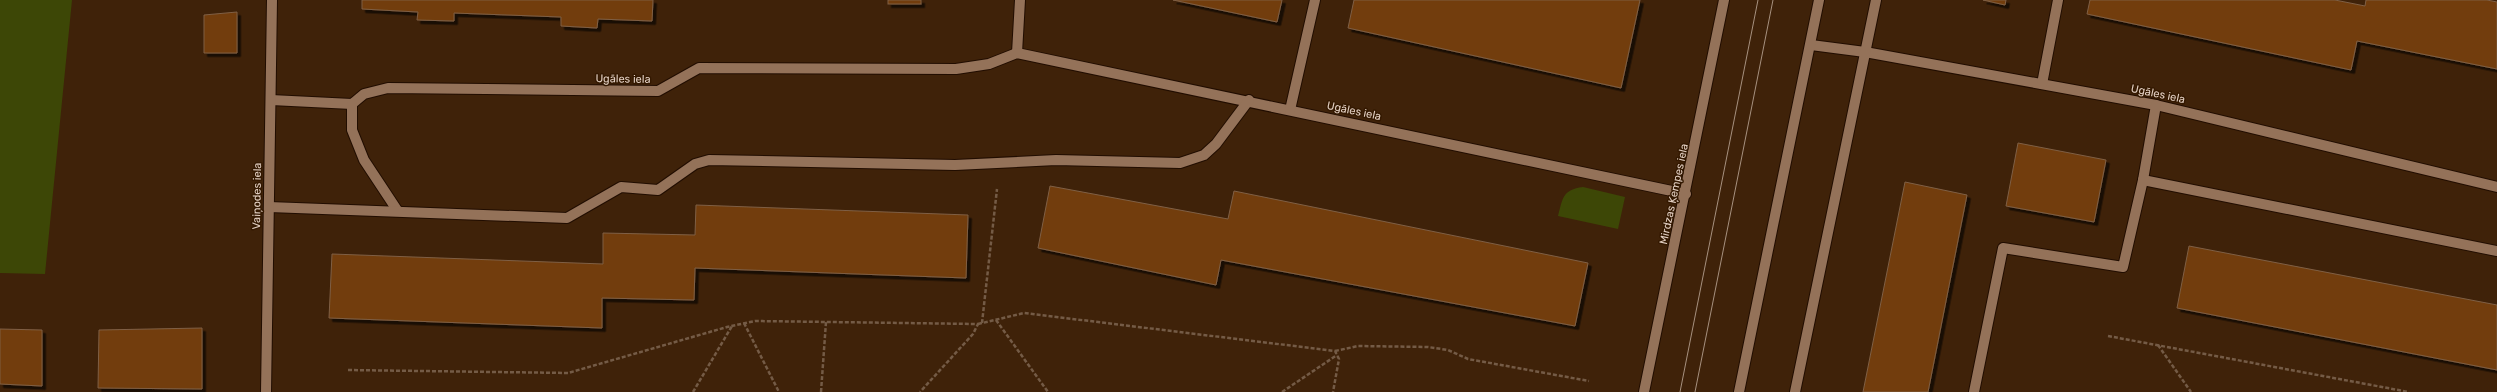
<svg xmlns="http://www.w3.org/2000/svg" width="2497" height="392" viewBox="0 0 2497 392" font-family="Rubik,sans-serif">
	<defs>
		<filter id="shadow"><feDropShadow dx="3.5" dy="3.5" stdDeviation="0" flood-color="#0009"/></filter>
	</defs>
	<rect width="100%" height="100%" fill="#3f2209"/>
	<g fill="#3d4706">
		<path d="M0,0h72l-27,274 -45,-1z"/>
		<path d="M1583,187l42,10 -7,32 -60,-13c5,-18 4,-26 25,-29z"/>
	</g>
	<g fill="#723e0c" stroke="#7f5f45" filter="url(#shadow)">
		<path d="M362,0h291l-1,21 -54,-2 -1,9 -36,-2v-9l-107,-4v8l-37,-1 1,-8 -56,-3z"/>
		<rect x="888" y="0" width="33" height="4"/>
		<path d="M1173,0h109l-5,22z"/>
		<path d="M1354,0h286l-19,88 -273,-60z"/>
		<path d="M1983,0h23l-1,5z"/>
		<path d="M2090,0h245l30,6 1,-6h121l10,2v67l-140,-28 -6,29 -264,-56z"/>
		<path d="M237,12v41h-33v-38z"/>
		<path d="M2018,143l88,17 -12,62 -88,-16z"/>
		<path d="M1905,182l62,13 -39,197h-65z"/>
		<path d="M1050,186l178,33 6,-28 354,72 -13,63 -354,-66 -5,25 -178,-37z"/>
		<path d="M696,205l272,10 -2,63 -271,-10 -1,32 -92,-2v30l-273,-10 3,-64 271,10v-31l92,2z"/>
		<path d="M2189,246l308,59v65l-320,-62z"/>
		<path d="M202,328v61l-104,-1 1,-58z"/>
		<path d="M0,329l42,1v56l-42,-2z"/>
	</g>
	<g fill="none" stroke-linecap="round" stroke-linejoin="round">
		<defs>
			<g id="minor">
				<path d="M1811,45l54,7 291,53 341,82"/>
				<path d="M1017,53l3,-53"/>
				<path d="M2042,84l16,-84"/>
				<path d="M271,100l81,4 12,-10 24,-6 270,3 41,-23 257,1 33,-5 28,-11 669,141"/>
				<path d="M352,104v26l12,30 33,50"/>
				<path d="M1290,110l25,-110"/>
				<path d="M2143,180l354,71"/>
				<path d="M269,207l298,11 54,-31 37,3 37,-26 14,-4 246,5 101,-5 124,3 24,-8 12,-11 33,-44"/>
				<path d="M266,392l6,-392"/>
				<path d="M1644,392l80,-392"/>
				<path d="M1739,392l80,-392"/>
				<path d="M1795,392l81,-392"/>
				<path d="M1974,392l29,-144 120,19 20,-87 13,-75"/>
			</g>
		</defs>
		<use href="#minor" stroke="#210d00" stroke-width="12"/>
		<g stroke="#745b46" stroke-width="2.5" stroke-dasharray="4 2" stroke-linecap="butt">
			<path d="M996,320l52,72"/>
			<path d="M744,323l35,69"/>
			<path d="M982,323l15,-134"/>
			<path d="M978,324l46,-11 311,38 4,8 -6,33"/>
			<path d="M2108,336l301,56"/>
			<path d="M2158,345l33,47"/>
			<path d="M1335,351l23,-5 70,1 20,3 20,9 121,22"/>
			<path d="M348,370l220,3 159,-46 28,-6 223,3 -5,10 -53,58"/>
			<path d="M693,392l39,-66"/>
			<path d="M821,392l5,-70"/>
			<path d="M1282,392l55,-37"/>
		</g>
		<use href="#minor" stroke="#947259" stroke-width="10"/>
		<g stroke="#a7917f" stroke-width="1">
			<path d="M1680,392l78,-392"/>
			<path d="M1695,392l78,-392"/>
		</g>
	</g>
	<g text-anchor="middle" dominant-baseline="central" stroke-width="3" stroke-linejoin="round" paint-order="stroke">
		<g font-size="11" fill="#e4d1c4" stroke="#341901">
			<text transform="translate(623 79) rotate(1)">Ugāles iela</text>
			<text transform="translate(2158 94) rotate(12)">Ugāles iela</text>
			<text transform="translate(1354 111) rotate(12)">Ugāles iela</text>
			<text transform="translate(1674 194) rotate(-78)">Mirdzas Ķempes iela</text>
			<text transform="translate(257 196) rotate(-89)">Vaiņodes iela</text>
		</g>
	</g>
</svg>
